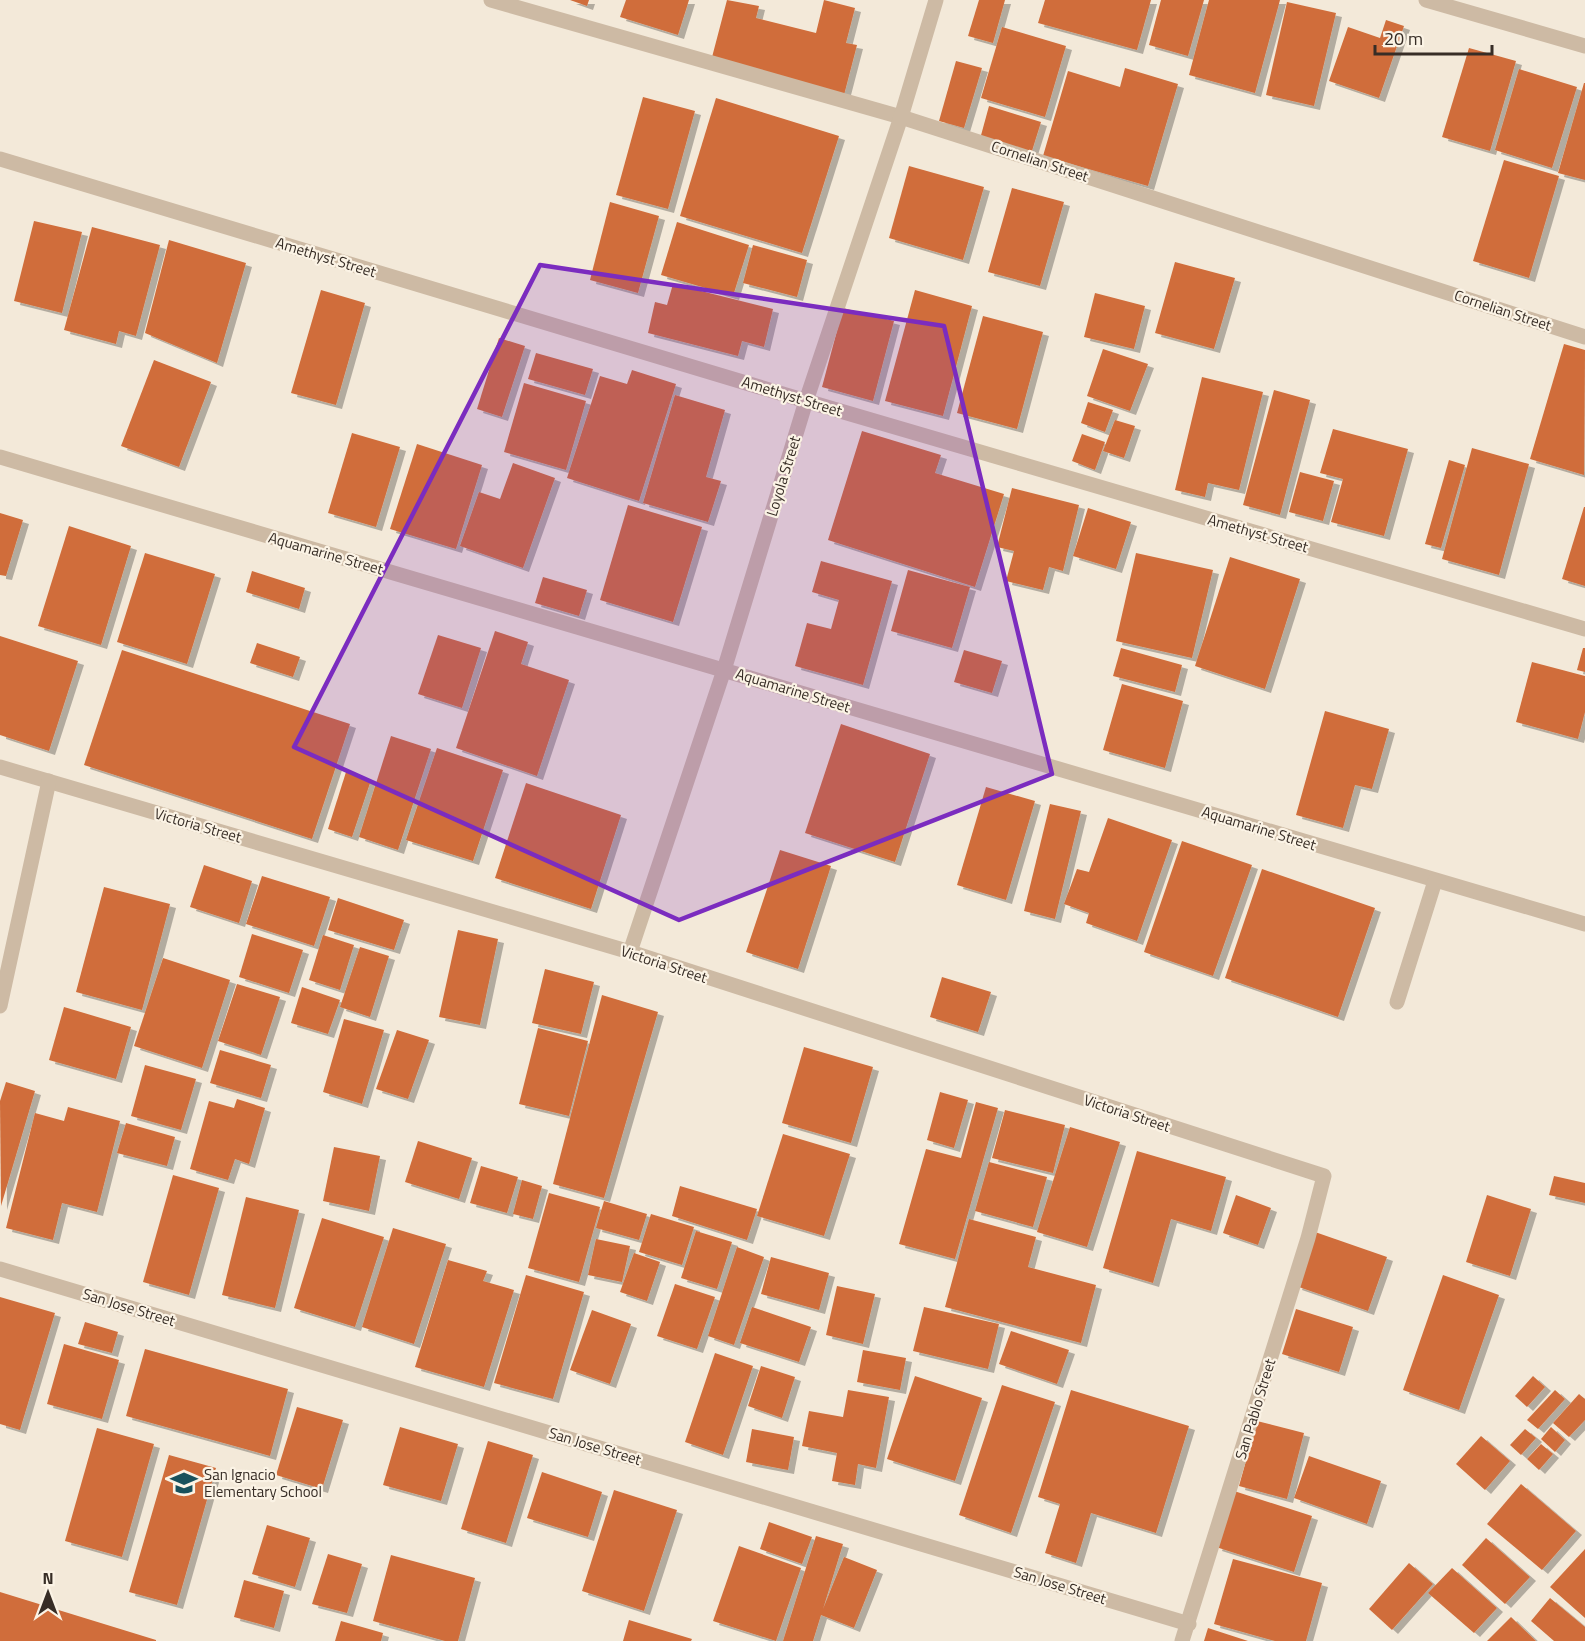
<svg xmlns="http://www.w3.org/2000/svg" width="1585" height="1641" viewBox="0 0 1585 1641" font-family="'Titillium Web',sans-serif">
	<defs>
		<filter id="shadow"><feDropShadow dx="6" dy="4" stdDeviation="0" flood-color="#0004"/></filter>
	</defs>
	<rect width="100%" height="100%" fill="#f3e9d9"/>
	<g fill="#d06d3a" filter="url(#shadow)">
		<path d="M570,0h19l-2,6z"/>
		<path d="M626,0h63l-11,35 -58,-18z"/>
		<path d="M727,0l32,6 -3,12 60,15 8,-33 31,8 -9,35 11,2 -13,50 -133,-34z"/>
		<path d="M979,0h26l-12,43 -25,-7z"/>
		<path d="M1045,0h106l-14,50 -99,-27z"/>
		<path d="M1161,0h43l-16,56 -39,-11z"/>
		<path d="M1209,0h71l-25,93 -66,-18z"/>
		<path d="M1287,2l49,11 -22,93 -48,-11z"/>
		<path d="M1386,20l18,6 -25,72 -50,-17 19,-54 32,11z"/>
		<path d="M1002,27l64,19 -21,71 -64,-19z"/>
		<path d="M1469,48l47,13 -26,90 -48,-14z"/>
		<path d="M956,61l26,7 -18,60 -25,-7z"/>
		<path d="M1125,68l53,16 -30,102 -105,-30 25,-85 52,16z"/>
		<path d="M1519,69l58,18 -25,81 -57,-18z"/>
		<path d="M1584,83h1v97l-27,-7z"/>
		<path d="M643,97l52,14 -27,98 -52,-14z"/>
		<path d="M716,98l123,38 -37,117 -122,-37z"/>
		<path d="M989,106l52,16 -10,32 -51,-15z"/>
		<path d="M1504,160l55,16 -30,102 -56,-17z"/>
		<path d="M909,166l75,21 -21,73 -74,-22z"/>
		<path d="M1012,188l52,14 -24,84 -52,-14z"/>
		<path d="M610,202l49,14 -21,77 -48,-13z"/>
		<path d="M34,221l48,11 -20,81 -48,-12z"/>
		<path d="M677,222l72,23 -16,51 -72,-21z"/>
		<path d="M92,227l68,18 -24,91 -17,-5 -3,13 -52,-14z"/>
		<path d="M169,240l77,23 -29,100 -72,-30z"/>
		<path d="M753,245l54,15 -10,37 -54,-14z"/>
		<path d="M1175,262l60,16 -21,71 -59,-16z"/>
		<path d="M673,284l100,25 -9,38 -22,-6 -4,15 -90,-23 7,-31 12,3z"/>
		<path d="M321,290l44,13 -29,102 -45,-12z"/>
		<path d="M915,290l57,16 -29,110 -58,-15z"/>
		<path d="M1095,293l50,13 -11,43 -50,-12z"/>
		<path d="M843,308l51,13 -21,80 -51,-14z"/>
		<path d="M983,316l60,16 -26,97 -60,-16z"/>
		<path d="M499,338l26,8 -23,71 -25,-8z"/>
		<path d="M1564,344l21,6 -1,125 -54,-16z"/>
		<path d="M1103,349l45,15 -18,47 -43,-15z"/>
		<path d="M536,353l57,16 -8,26 -57,-16z"/>
		<path d="M154,360l57,22 -32,85 -58,-21z"/>
		<path d="M632,370l44,14 -37,117 -72,-23 33,-102 27,8z"/>
		<path d="M1202,377l61,15 -24,98 -31,-7 -3,14 -30,-7z"/>
		<path d="M524,383l62,18 -20,69 -62,-18z"/>
		<path d="M1274,390l36,10 -30,115 -37,-10z"/>
		<path d="M675,395l50,15 -19,67 15,4 -13,41 -65,-19z"/>
		<path d="M1088,402l25,8 -8,22 -24,-9z"/>
		<path d="M1115,420l20,6 -11,32 -21,-7z"/>
		<path d="M1333,429l75,20 -24,87 -53,-14 12,-43 -23,-6z"/>
		<path d="M862,431l79,24 -6,18 69,21 -29,93 -147,-47z"/>
		<path d="M352,433l48,14 -24,80 -48,-14z"/>
		<path d="M1082,434l23,8 -10,28 -23,-9z"/>
		<path d="M417,444l65,21 -26,84 -66,-20z"/>
		<path d="M1472,448l57,16 -30,111 -57,-16z"/>
		<path d="M1449,460l16,5 -24,83 -16,-4z"/>
		<path d="M513,463l42,15 -32,90 -63,-22 19,-54 21,7z"/>
		<path d="M1300,472l34,9 -11,40 -34,-9z"/>
		<path d="M1012,488l67,17 -16,66 -14,-4 -6,23 -37,-9 8,-30 -17,-4z"/>
		<path d="M628,505l74,22 -29,95 -73,-22z"/>
		<path d="M1584,507h1v79l-23,-7z"/>
		<path d="M1088,508l43,14 -15,47 -43,-13z"/>
		<path d="M0,513l23,7 -17,56 -6,-1z"/>
		<path d="M69,526l62,20 -30,99 -63,-19z"/>
		<path d="M145,553l70,21 -28,90 -70,-22z"/>
		<path d="M1136,553l77,17 -21,88 -76,-17z"/>
		<path d="M1230,557l70,22 -35,110 -70,-23z"/>
		<path d="M821,561l71,20 -29,104 -68,-19 12,-43 24,6 8,-29 -27,-8z"/>
		<path d="M908,570l62,17 -18,61 -61,-17z"/>
		<path d="M252,571l53,17 -6,21 -53,-17z"/>
		<path d="M543,577l44,13 -8,26 -44,-13z"/>
		<path d="M495,631l33,11 -7,22 48,16 -32,96 -81,-28z"/>
		<path d="M438,635l43,13 -19,60 -44,-14z"/>
		<path d="M0,636l78,25 -29,90 -49,-16z"/>
		<path d="M257,643l43,14 -7,20 -43,-14z"/>
		<path d="M1121,648l61,17 -7,27 -62,-16z"/>
		<path d="M1583,648h2v24l-8,-2z"/>
		<path d="M122,650l228,74 -38,115 -228,-74z"/>
		<path d="M964,650l38,11 -10,32 -38,-11z"/>
		<path d="M1532,662l53,14v36l-7,27 -62,-17z"/>
		<path d="M1122,684l61,17 -18,67 -62,-18z"/>
		<path d="M1325,711l64,18 -17,60 -17,-4 -12,43 -47,-13z"/>
		<path d="M841,724l89,30 -35,108 -90,-29z"/>
		<path d="M391,736l40,13 -33,101 -39,-13z"/>
		<path d="M437,748l66,22 -30,91 -67,-21z"/>
		<path d="M346,772l25,8 -19,57 -24,-8z"/>
		<path d="M526,783l95,32 -30,94 -96,-31z"/>
		<path d="M986,787l49,14 -29,99 -49,-15z"/>
		<path d="M1050,804l31,7 -26,108 -31,-8z"/>
		<path d="M1108,818l64,22 -35,101 -51,-18 3,-10 -25,-9 13,-35 12,3z"/>
		<path d="M1182,841l70,24 -39,111 -69,-24z"/>
		<path d="M780,850l51,16 -33,103 -52,-17z"/>
		<path d="M204,865l48,16 -13,42 -49,-16z"/>
		<path d="M1262,869l113,39 -37,109 -113,-39z"/>
		<path d="M262,876l68,21 -16,49 -68,-22z"/>
		<path d="M104,887l66,17 -28,106 -66,-18z"/>
		<path d="M338,898l66,22 -10,30 -66,-20z"/>
		<path d="M458,930l40,9 -18,86 -41,-8z"/>
		<path d="M252,934l51,16 -14,43 -50,-16z"/>
		<path d="M323,935l31,10 -14,45 -31,-10z"/>
		<path d="M360,947l29,9 -19,61 -30,-10z"/>
		<path d="M163,958l67,22 -28,88 -68,-22z"/>
		<path d="M545,969l49,13 -13,52 -49,-11z"/>
		<path d="M942,977l49,15 -13,40 -48,-15z"/>
		<path d="M237,984l43,13 -19,58 -43,-14z"/>
		<path d="M302,987l38,13 -12,34 -37,-11z"/>
		<path d="M602,995l56,17 -54,186 -51,-14z"/>
		<path d="M64,1007l67,20 -15,52 -67,-19z"/>
		<path d="M344,1019l40,11 -22,74 -39,-12z"/>
		<path d="M538,1028l50,13 -19,75 -50,-12z"/>
		<path d="M397,1030l32,10 -21,59 -32,-10z"/>
		<path d="M804,1047l69,20 -22,76 -69,-20z"/>
		<path d="M220,1050l51,15 -10,33 -51,-15z"/>
		<path d="M145,1065l51,14 -15,51 -50,-14z"/>
		<path d="M6,1082l29,9 -34,115 -1,-105z"/>
		<path d="M940,1092l28,8 -14,48 -27,-8z"/>
		<path d="M237,1099l28,9 -16,56 -14,-5 -7,21 -38,-11 19,-68 25,7z"/>
		<path d="M976,1102l22,6 -43,151 -56,-15 27,-95 35,9z"/>
		<path d="M68,1107l52,14 -23,91 -35,-9 -9,37 -47,-12 29,-115 29,8z"/>
		<path d="M1005,1110l60,15 -12,48 -61,-15z"/>
		<path d="M126,1123l49,14 -8,29 -50,-13z"/>
		<path d="M1070,1127l50,15 -33,105 -50,-15z"/>
		<path d="M783,1134l67,20 -26,82 -67,-20z"/>
		<path d="M418,1141l54,17 -13,41 -54,-17z"/>
		<path d="M334,1147l46,9 -11,55 -46,-10z"/>
		<path d="M1137,1151l89,26 -15,54 -40,-12 -18,64 -50,-15z"/>
		<path d="M989,1162l58,15 -14,50 -58,-16z"/>
		<path d="M481,1166l37,11 -11,36 -37,-10z"/>
		<path d="M173,1175l46,13 -30,107 -46,-13z"/>
		<path d="M1554,1176l31,7v20l-36,-8z"/>
		<path d="M522,1180l20,6 -9,33 -20,-5z"/>
		<path d="M680,1186l77,23 -10,31 -75,-24z"/>
		<path d="M549,1193l51,14 -21,75 -51,-14z"/>
		<path d="M1236,1195l35,13 -13,37 -35,-12z"/>
		<path d="M1487,1195l44,14 -21,67 -44,-14z"/>
		<path d="M246,1197l53,13 -24,98 -53,-13z"/>
		<path d="M604,1201l43,13 -8,26 -43,-12z"/>
		<path d="M651,1214l43,13 -12,38 -43,-13z"/>
		<path d="M322,1218l62,19 -29,90 -61,-19z"/>
		<path d="M969,1219l67,18 -8,30 68,18 -15,58 -136,-36z"/>
		<path d="M393,1228l53,16 -32,100 -52,-17z"/>
		<path d="M696,1231l36,11 -15,47 -36,-11z"/>
		<path d="M1315,1232l72,25 -19,54 -72,-25z"/>
		<path d="M596,1239l34,7 -8,36 -34,-7z"/>
		<path d="M737,1247l27,10 -30,88 -26,-9z"/>
		<path d="M634,1253l26,9 -13,39 -27,-9z"/>
		<path d="M771,1257l58,16 -10,37 -58,-16z"/>
		<path d="M448,1260l39,11 -4,10 31,9 -30,97 -69,-20z"/>
		<path d="M526,1275l58,17 -31,107 -59,-16z"/>
		<path d="M1443,1275l56,20 -40,115 -56,-20z"/>
		<path d="M675,1284l40,13 -18,52 -40,-13z"/>
		<path d="M837,1286l38,8 -12,50 -37,-9z"/>
		<path d="M0,1297l55,16 -35,117 -20,-6z"/>
		<path d="M752,1307l59,20 -12,35 -59,-19z"/>
		<path d="M924,1307l75,17 -11,45 -75,-18z"/>
		<path d="M1296,1309l57,18 -14,45 -57,-18z"/>
		<path d="M592,1310l39,14 -21,60 -40,-14z"/>
		<path d="M85,1322l33,10 -6,21 -34,-9z"/>
		<path d="M1011,1331l58,19 -12,34 -58,-20z"/>
		<path d="M64,1344l55,16 -17,59 -55,-15z"/>
		<path d="M145,1349l143,40 -18,67 -144,-40z"/>
		<path d="M863,1350l43,8 -6,32 -43,-8z"/>
		<path d="M715,1353l38,13 -30,89 -38,-13z"/>
		<path d="M761,1366l34,11 -13,41 -34,-12z"/>
		<path d="M915,1376l67,22 -27,83 -68,-22z"/>
		<path d="M1533,1376l12,11 -18,20 -12,-11z"/>
		<path d="M1002,1385l53,17 -44,131 -52,-18z"/>
		<path d="M848,1390l41,7 -13,71 -18,-4 -3,21 -23,-4 5,-28 -35,-7 7,-35 34,6z"/>
		<path d="M1071,1390l118,36 -33,107 -65,-20 -15,50 -31,-10 15,-49 -22,-7z"/>
		<path d="M1555,1390l10,9 -27,30 -11,-9z"/>
		<path d="M1579,1394l6,5v21l-16,17 -16,-14z"/>
		<path d="M297,1407l46,13 -21,69 -46,-14z"/>
		<path d="M1257,1421l47,12 -17,66 -48,-13z"/>
		<path d="M400,1427l58,17 -17,57 -58,-16z"/>
		<path d="M1551,1427l14,13 -10,12 -14,-13z"/>
		<path d="M97,1428l57,16 -32,113 -57,-16z"/>
		<path d="M752,1429l42,8 -6,33 -42,-8z"/>
		<path d="M1525,1429l11,9 -15,17 -11,-10z"/>
		<path d="M1481,1436l29,25 -25,29 -29,-26z"/>
		<path d="M488,1441l45,14 -27,88 -45,-14z"/>
		<path d="M1541,1444l12,10 -14,16 -12,-11z"/>
		<path d="M169,1455l47,13 -39,137 -48,-13z"/>
		<path d="M1309,1456l72,25 -14,43 -73,-26z"/>
		<path d="M542,1472l60,20 -14,45 -61,-19z"/>
		<path d="M1521,1484l55,47 -34,39 -55,-46z"/>
		<path d="M614,1490l63,20 -33,101 -62,-20z"/>
		<path d="M1234,1491l78,25 -18,56 -78,-25z"/>
		<path d="M769,1522l43,15 -10,27 -42,-15z"/>
		<path d="M267,1525l43,13 -15,49 -43,-13z"/>
		<path d="M816,1536l27,8 -20,65 21,-52 33,13 -23,58 -33,-13 -8,26h-30z"/>
		<path d="M1486,1538l44,39 -25,27 -43,-39z"/>
		<path d="M739,1546l62,22 -25,73 -63,-20z"/>
		<path d="M1585,1549v69l-35,-31z"/>
		<path d="M328,1554l34,10 -15,49 -35,-9z"/>
		<path d="M391,1555l84,23 -17,63h-13l-72,-20z"/>
		<path d="M1233,1559l89,24 -16,58h-31l-61,-17z"/>
		<path d="M1409,1563l24,21 -41,46 -23,-21z"/>
		<path d="M1452,1568l45,40 -23,25 -46,-40z"/>
		<path d="M244,1580l40,11 -10,37 -40,-11z"/>
		<path d="M0,1592l156,48v1h-156z"/>
		<path d="M1550,1598l35,29v14h-31l-23,-20z"/>
		<path d="M1511,1617l25,24h-49z"/>
		<path d="M629,1620l63,19 -1,2h-68z"/>
		<path d="M341,1621l42,12 -2,8h-46z"/>
		<path d="M1208,1628l40,13h-44z"/>
	</g>
	<g fill="none" stroke-linecap="round" stroke-linejoin="round">
		<g stroke="#cdbaa4" stroke-width="15">
			<path d="M491,0l410,117 684,220"/>
			<path d="M1426,0l159,46"/>
			<path d="M0,159l806,242 779,228"/>
			<path d="M0,457l1585,467"/>
			<path d="M0,767l630,185 694,224 -16,62 -126,403"/>
			<path d="M630,952l94,-282 82,-269 95,-284 35,-117"/>
			<path d="M1397,1002l38,-121"/>
			<path d="M0,1006l49,-225"/>
			<path d="M0,1269l1189,355"/>
		</g>
	</g>
	<path fill="#7b2cbf" fill-opacity="0.2" stroke="#7b2cbf" stroke-width="4.5" stroke-linejoin="round" d="M540,265l404,61 108,448 -373,146 -385,-173z"/>
	<defs>
		<symbol id="school-bare" viewBox="-9 -9 18 18"><path d="M0-5L7-2L0 1L-7-2ZM-4 1L0 2.5L4 1V4Q0 6-4 4Z" fill="#18515c" stroke="#fbf3e5" stroke-width="2.5" paint-order="stroke"/></symbol>
	</defs>
	<g fill-rule="evenodd">
		<use href="#school-bare" x="165" y="1464" width="38" height="38"/>
	</g>
	<g text-anchor="middle" dominant-baseline="central" stroke-width="4.5" stroke-linejoin="round" paint-order="stroke">
		<g font-size="15" fill="#372d26" stroke="#fbf3e5">
			<text transform="translate(1040 161) rotate(18)">Cornelian Street</text>
			<text transform="translate(326 257) rotate(17)">Amethyst Street</text>
			<text transform="translate(1503 310) rotate(18)">Cornelian Street</text>
			<text transform="translate(792 396) rotate(17)">Amethyst Street</text>
			<text transform="translate(783 476) rotate(-73)">Loyola Street</text>
			<text transform="translate(1258 533) rotate(16)">Amethyst Street</text>
			<text transform="translate(326 553) rotate(16)">Aquamarine Street</text>
			<text transform="translate(793 690) rotate(17)">Aquamarine Street</text>
			<text transform="translate(198 825) rotate(16)">Victoria Street</text>
			<text transform="translate(1259 828) rotate(17)">Aquamarine Street</text>
			<text transform="translate(664 964) rotate(18)">Victoria Street</text>
			<text transform="translate(1127 1113) rotate(18)">Victoria Street</text>
			<text transform="translate(129 1307) rotate(17)">San Jose Street</text>
			<text transform="translate(1255 1409) rotate(-73)">San Pablo Street</text>
			<text transform="translate(595 1446) rotate(17)">San Jose Street</text>
			<text transform="translate(1060 1585) rotate(17)">San Jose Street</text>
		</g>
		<g font-size="15" fill="#372d26" stroke="#fbf3e5" text-anchor="start">
			<text x="204" y="1474">San Ignacio<tspan x="204" dy="17">Elementary School</tspan></text>
		</g>
	</g>
	<g transform="translate(48 1593)" stroke="#fbf3e5" stroke-width="4.5" paint-order="stroke">
	<path d="M0-4.5L10 22L0 15L-10 22Z" fill="#372d26"/>
	<text y="-9" font-size="16" font-weight="bold" text-anchor="middle" fill="#372d26">N</text>
	</g>
	<path d="M1375 45v9h117v-9" fill="none" stroke="#372d26" stroke-width="3"/>
	<text x="1384" y="45" font-size="18" fill="#372d26" stroke="#fbf3e5" stroke-width="4.5" paint-order="stroke">20 m</text>
</svg>
